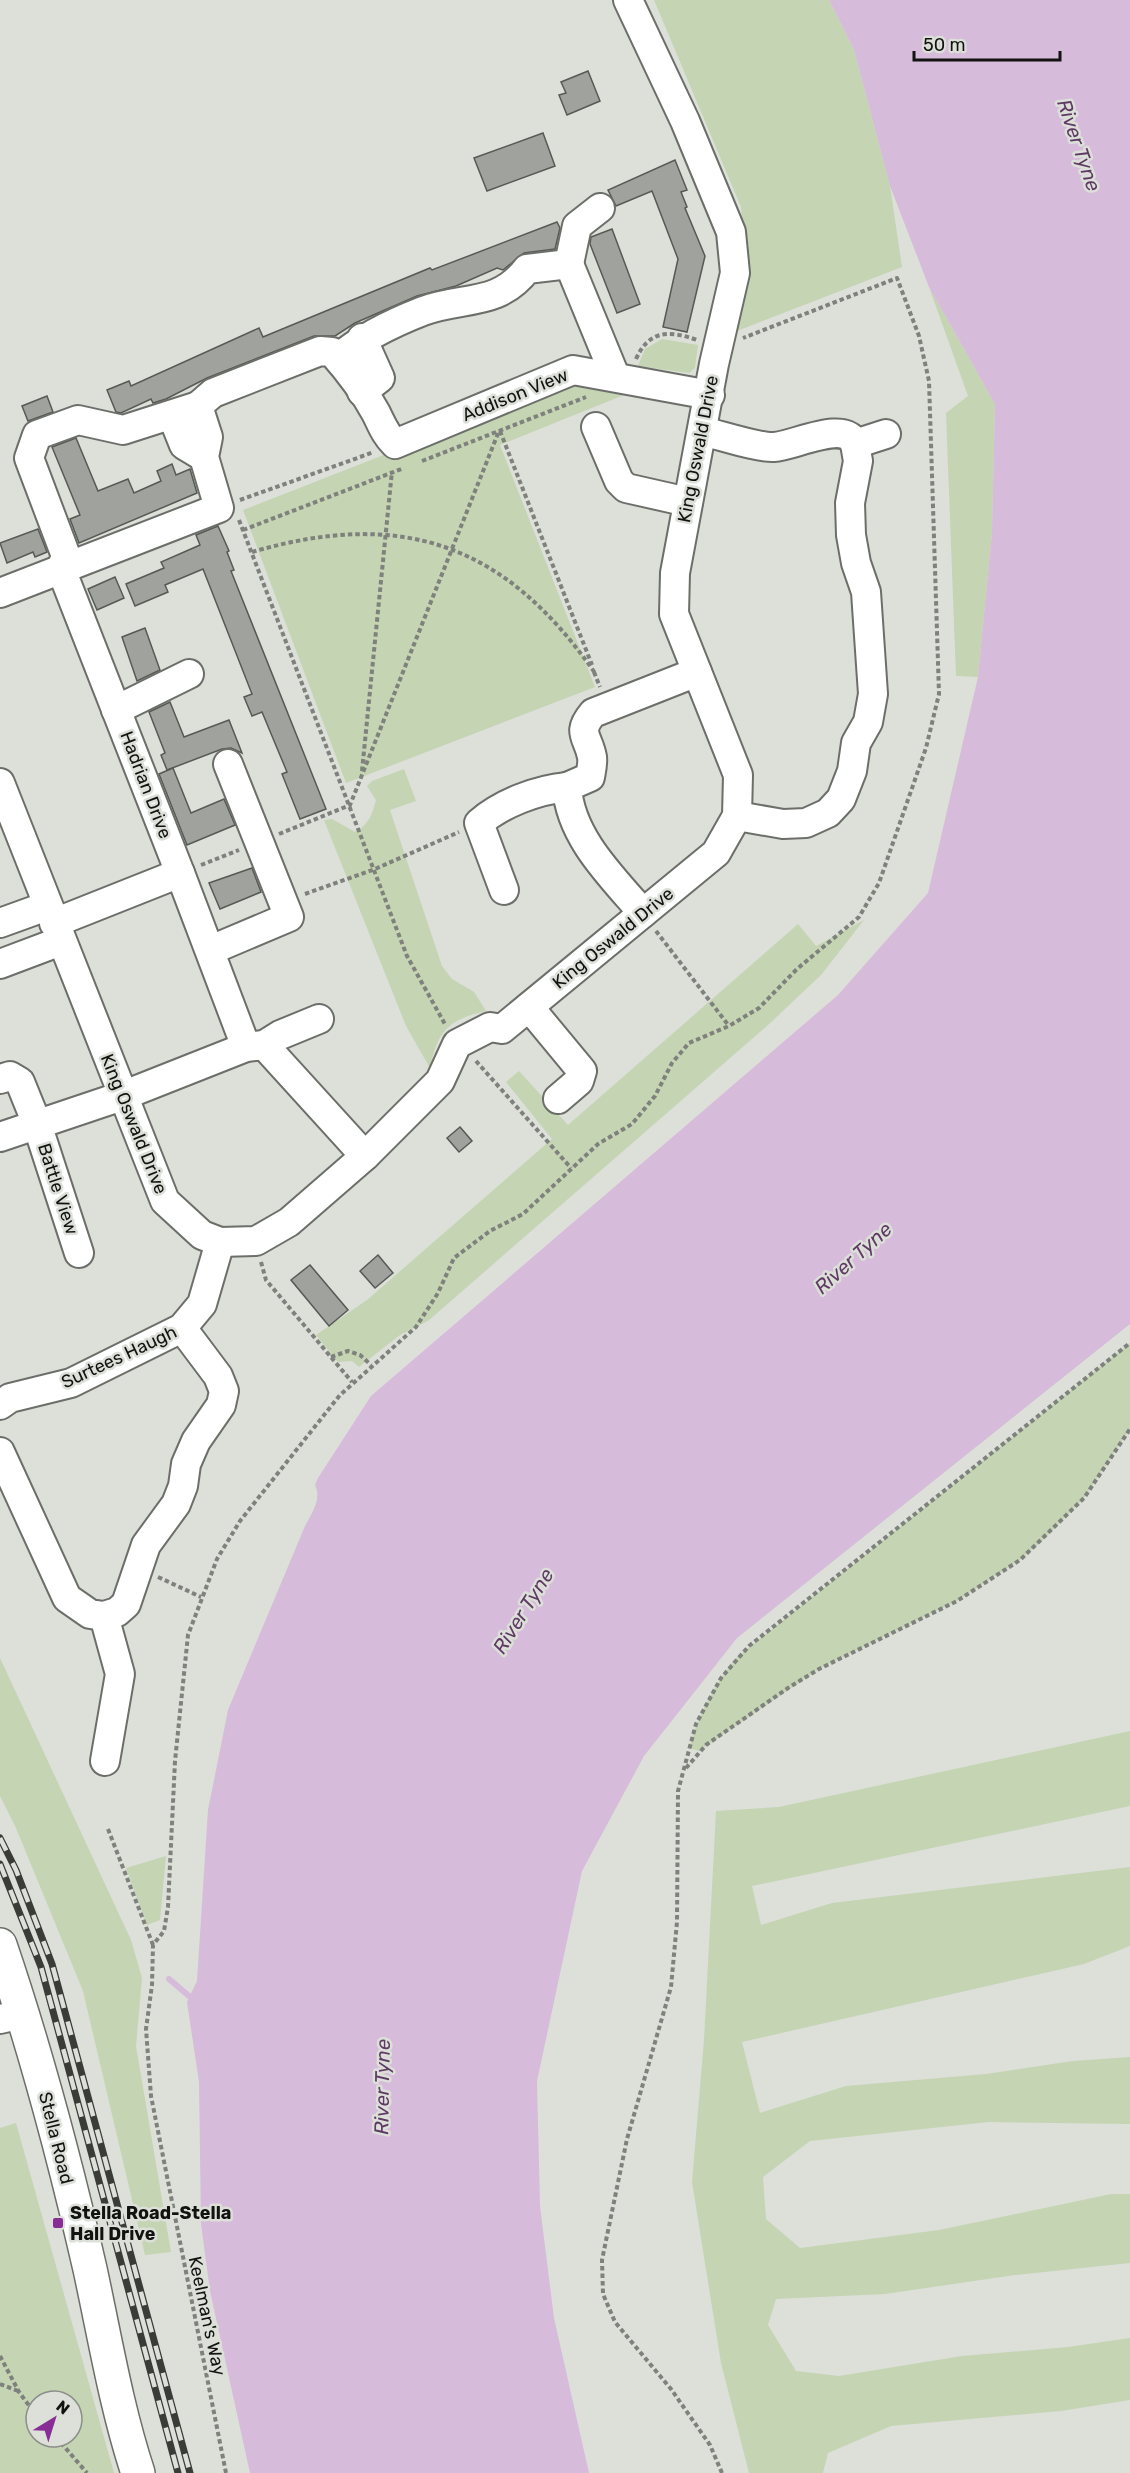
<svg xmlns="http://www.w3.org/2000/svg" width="1130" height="2473" viewBox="0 0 1130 2473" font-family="Rubik,sans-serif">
	<rect width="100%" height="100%" fill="#dce0d9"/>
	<g fill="#c5d4b3" fill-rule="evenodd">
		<path d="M654,0h175l25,50 36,136 12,81 -165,64 9,-64 -5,-60z"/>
		<path d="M929,287l66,117 -3,128 -14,145 -22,-1 -10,-263 22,-17z"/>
		<path d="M662,339l36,6 -3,23 -6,5 -51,-7 7,-17z"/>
		<path d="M580,378l49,15 -129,52 95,242 -249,96 -103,-273z"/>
		<path d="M404,769l12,32 -26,9 52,156 10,13 22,13 12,19c-38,9 -48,19 -56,57l-24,-42 -82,-206 8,-1 23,13c14,-8 17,-17 21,-32l-9,-14 5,-5z"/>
		<path d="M864,920l-43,55 -53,50 -340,296 -28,14 -41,32 -7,-6 -14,1 -22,-27 51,-35 185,-161 -46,-57 13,-11 49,54 230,-201 18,22z"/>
		<path d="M1130,1343v86l-46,69 -41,42 -23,20 -63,41 -138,68 -120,82 -10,-3c9,-33 25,-63 47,-90z"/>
		<path d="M0,1658l131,282 11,38 -6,68 35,206 -26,3 -62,-264 -67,-163 -16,-32z"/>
		<path d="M1130,1731v75l-378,80 9,39 71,-22 298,-36v79l-46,18 -342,78 18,71 86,-27 140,-12 87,-13 57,-4v67l-141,-2 -179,19 -47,36 3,42 34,29 139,-18 172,-36h19v69l-115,12 -130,19 -109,5 -8,26 28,46 43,5 123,-20 106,-9 62,-9v62l-69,11 -170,15 -63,27 -5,20h-74l-28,-110 -29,-181 12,-142 12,-229 63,-4z"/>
		<path d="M166,1856l-6,64 -13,5 -21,-57z"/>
		<path d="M16,2123l98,350h-114v-345zM36,2401h36v36h-36z"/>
	</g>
	<path fill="#d6bbda" d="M829,0h301v1324l-393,314 -93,118 -62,115 -45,210 3,125 14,112 35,155h-339l-40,-182 -9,-67 -2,-142 -12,-80 10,-21 11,-171 20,-100 77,-184c7,-13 17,-27 10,-41l3,-7 53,-82 467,-401 90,-102 50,-216 14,-145 3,-128 -66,-117 -39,-101 -36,-136z"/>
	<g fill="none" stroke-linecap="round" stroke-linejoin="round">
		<path stroke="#d6bbda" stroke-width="6" d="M169,1979l20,17"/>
	</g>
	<g fill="#a0a39d" stroke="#575954" stroke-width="1.5">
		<path d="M588,71l12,30 -33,14 -8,-20 7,-2 -5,-11z"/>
		<path d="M543,133l12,33 -68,25 -13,-33z"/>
		<path d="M675,160l12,30 -6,2 6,15 -2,1 20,48 -18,76 -24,-5 15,-68 -26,-68 -36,15 -8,-16z"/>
		<path d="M557,222l3,6 -5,21 -31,4 -21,17 -6,-2 -41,18 -39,10 -62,27 -20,13h-21l-107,42 -41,21 -13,4 -2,-4 -30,14 -5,-1 -9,-22 22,-9 2,5 128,-58 4,9 167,-69 2,2z"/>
		<path d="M612,229l28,75 -23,9 -27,-69 1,-7z"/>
		<path d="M47,396l6,16 -25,9 -6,-15z"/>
		<path d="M76,438l22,53 30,-12 6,14 27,-12 -4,-10 15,-7 4,11 14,-6 7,24 -118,50 -9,-24 10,-4 -28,-68z"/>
		<path d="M218,526l11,25 -2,1 7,18 -3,1 95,238 -26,10 -18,-45 5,-2 -25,-60 -10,4 -8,-19 8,-3 -49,-125 -38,16 3,7 -33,14 -9,-22 38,-16 -3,-6 39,-17 -4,-10z"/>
		<path d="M38,529l9,23 -12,5 -2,-5 -26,11 -7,-20z"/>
		<path d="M115,577l9,21 -27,12 -9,-21z"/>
		<path d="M145,628l15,42 -23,11 -15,-44z"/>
		<path d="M170,702l14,35 45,-17 13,33 -11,-5 -9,1 -55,21 -6,-15 4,-2 -16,-41z"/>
		<path d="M173,768l18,45 33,-14 11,26 -48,20 -28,-71z"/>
		<path d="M252,868l9,24 -41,17 -11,-26z"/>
		<path d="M460,1127l12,14 -13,11 -12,-14z"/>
		<path d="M378,1255l15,18 -18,15 -15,-17z"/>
		<path d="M310,1265l38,45 -19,16 -38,-46z"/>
	</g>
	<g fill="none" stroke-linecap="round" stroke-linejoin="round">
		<defs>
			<g id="minor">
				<path d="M569,264l8,-38 23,-18"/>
				<path d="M338,358c25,-21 54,-35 85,-47 40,-15 75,-4 104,-42l42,-5 46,112"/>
				<path d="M362,392l18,-14 -18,-40"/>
				<path d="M172,415l12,30 20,12"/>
				<path d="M596,427l23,54 7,7 62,14"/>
				<path d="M702,431c18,4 56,17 72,16 20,-1 72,-28 81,-3l31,-10"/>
				<path d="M0,593l219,-85 -15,-51 4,-20 -10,-31 15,-13 107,-42 12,1c16,18 32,39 44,61 6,12 9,21 19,31l178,-74 137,25"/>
				<path d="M116,710l73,-36"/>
				<path d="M0,783l165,418 37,34 18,7 36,-1 33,-19 76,-66 75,-75 17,-37 33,-17 12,2 214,-176 21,-37 1,-41 -64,-161 1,-41 39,-209 21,-91 -4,-41 -46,-111 -57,-121"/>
				<path d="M737,816l46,8 23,-1 22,-10 13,-14 11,-28 4,-28 12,-21 5,-28 -7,-102 -10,-29 -5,-28 -1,-32 8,-42 -3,-17"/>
				<path d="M180,873l66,174"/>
				<path d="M504,890l-25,-67c23,-20 58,-33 88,-36"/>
				<path d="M643,913c-31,-36 -73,-76 -76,-126l23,-10c1,-6 3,-14 2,-20 -4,-21 -16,-24 1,-44l104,-41"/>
				<path d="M0,923l47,-17"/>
				<path d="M54,923l126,-50 -119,-304 5,-13 -37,-98 8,-23 41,-15 45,10 75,-24"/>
				<path d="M211,950l78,-33 -61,-153"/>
				<path d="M0,964l61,-23"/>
				<path d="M529,1007l53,64 -3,10 -21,18"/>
				<path d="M264,1045l16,-10 39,-16"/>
				<path d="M0,1079l10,-3 10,6 17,42 42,129"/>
				<path d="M0,1137l122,-41 124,-49 18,-2 101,111"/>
				<path d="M0,1405l10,-7 61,-15 111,-55 20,-24 18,-62"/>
				<path d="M0,1452l67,146 23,16 14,2 13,-4 9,-8 20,-59 30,-41 7,-18 3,-22 10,-23 25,-36 3,-14 -6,-15 -36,-48"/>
				<path d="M104,1616l16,58 -15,87"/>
				<path d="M0,2019l22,-5"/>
			</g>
			<path id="major" d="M0,1945c36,106 65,215 90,324 15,69 26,137 48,204"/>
		</defs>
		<use href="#minor" stroke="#6c6f69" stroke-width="32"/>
		<use href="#major" stroke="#6c6f69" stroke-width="36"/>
		<g stroke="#7e817c" stroke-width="4" stroke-dasharray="4.5 3" stroke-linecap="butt">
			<path d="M636,359c13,-29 33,-29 61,-19"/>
			<path d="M500,431l92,234"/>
			<path d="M422,461l164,-64"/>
			<path d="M240,500l134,-48"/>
			<path d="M239,520l168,436 39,70"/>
			<path d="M243,530l161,-62"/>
			<path d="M252,552c151,-44 253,-8 343,121"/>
			<path d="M594,672l6,15"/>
			<path d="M362,771l30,-300"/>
			<path d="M279,834l71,-29 149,-374"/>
			<path d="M201,865l38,-15"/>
			<path d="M305,894l70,-25 84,-37"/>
			<path d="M656,931l73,95"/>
			<path d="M476,1061l95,107"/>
			<path d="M261,1262l5,18 86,102"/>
			<path d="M331,1357l17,-6 12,4 11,10"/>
			<path d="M158,1577l43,20"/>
			<path d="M686,1768l20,-23 82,-57 31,-19 138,-68 63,-41 64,-62 46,-69"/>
			<path d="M108,1829l45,116"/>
			<path d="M0,2356l19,36 17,23"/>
			<path d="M0,2384l18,7"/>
			<path d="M56,2437l31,36"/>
			<path d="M226,2473l-75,-377 -5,-67 6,-44 1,-40 11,-14 4,-24 7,-146 13,-126 29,-76 23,-38 100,-126 76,-68 22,-34 16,-35 36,-27 33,-17 75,-70 34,-20 23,-28 17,-33 17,-20 40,-17 30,-18 38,-39 62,-52 20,-34 47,-135 13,-54 -10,-313 -10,-45 -22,-58 -154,60"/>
			<path d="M722,2473l-12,-28 -39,-56 -56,-67 -12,-28 -1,-34 25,-121 44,-152 6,-65 1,-131 18,-67 25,-46 28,-32 381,-303"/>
		</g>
		<use href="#minor" stroke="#fff" stroke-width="28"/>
		<use href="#major" stroke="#fff" stroke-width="33"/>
		<defs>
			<g id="rail">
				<path d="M0,1838l16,32 36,94 138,509"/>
				<path d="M0,1864l41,103 137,506"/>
			</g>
		</defs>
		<use href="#rail" stroke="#3a3c38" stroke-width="7"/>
		<use href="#rail" stroke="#dce0d9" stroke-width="4.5" stroke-dasharray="14" stroke-linecap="butt"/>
	</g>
	<rect fill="#882c96" stroke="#dce0d9" stroke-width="2" x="52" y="2217" width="12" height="12" rx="3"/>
	<g text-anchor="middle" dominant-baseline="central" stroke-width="5" stroke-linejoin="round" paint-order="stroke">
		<g font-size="18" fill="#121310" stroke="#dce0d9">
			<text transform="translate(515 395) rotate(-22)">Addison View</text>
			<text transform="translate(698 449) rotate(-79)">King Oswald Drive</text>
			<text transform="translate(146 785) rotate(69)">Hadrian Drive</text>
			<text transform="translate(613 938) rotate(-39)">King Oswald Drive</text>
			<text transform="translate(134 1124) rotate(68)">King Oswald Drive</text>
			<text transform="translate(58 1189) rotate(72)">Battle View</text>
			<text transform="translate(119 1357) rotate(-25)">Surtees Haugh</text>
			<text transform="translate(56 2138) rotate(76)">Stella Road</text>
			<text transform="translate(207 2316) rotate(78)">Keelman's Way</text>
		</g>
		<g font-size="18" font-weight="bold" fill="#121310" stroke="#dce0d9" text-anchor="start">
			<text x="70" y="2213">Stella Road-Stella<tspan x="70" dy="21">Hall Drive</tspan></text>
		</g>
		<g font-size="20" font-style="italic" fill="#5f3a64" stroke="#dce0d9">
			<text transform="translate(1079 145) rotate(71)">River Tyne</text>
			<text transform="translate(853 1258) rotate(-42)">River Tyne</text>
			<text transform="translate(523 1611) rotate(-58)">River Tyne</text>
			<text transform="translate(382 2087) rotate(-89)">River Tyne</text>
		</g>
	</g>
	<g transform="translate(54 2419) rotate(38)"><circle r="28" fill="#dce0d9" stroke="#8b8e89" stroke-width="1.5"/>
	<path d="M0-4.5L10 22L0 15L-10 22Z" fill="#882c96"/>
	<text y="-9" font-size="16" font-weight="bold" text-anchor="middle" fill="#121310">N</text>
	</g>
	<path d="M914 51v9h146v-9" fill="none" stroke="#121310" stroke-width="3"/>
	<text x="923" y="51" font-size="18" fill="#121310" stroke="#dce0d9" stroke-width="4.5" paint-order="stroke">50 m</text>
</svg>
